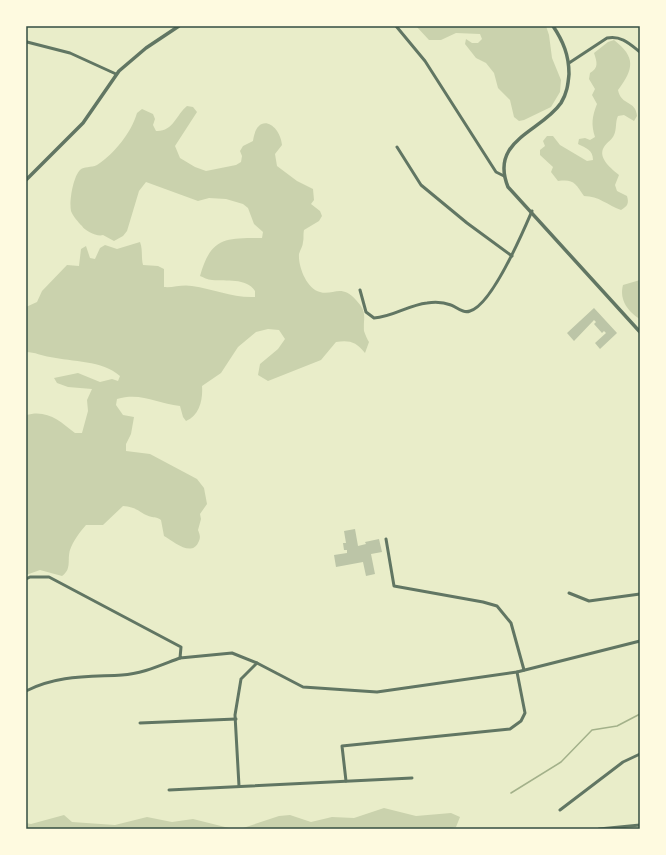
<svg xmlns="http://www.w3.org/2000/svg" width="666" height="855" viewBox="0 0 666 855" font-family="Overpass,sans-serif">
	<rect width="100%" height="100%" fill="#e9edc9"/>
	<g fill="#cad2ad">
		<path d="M416,26h130l3,9 3,23 9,22 -1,12 -9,15 -27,13 -5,1 -5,-4 -4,-17 -12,-12 -4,-15 -8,-10 -10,-5 -11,-14 1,-5 6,4h6l4,-4 -2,-5 -24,-1 -15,7h-12z"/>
		<path d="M614,40c22,17 20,29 4,50 3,16 18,10 19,26l-3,5 -10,-6 -6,1c-3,6 -1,13 -4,19 -2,5 -7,7 -10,12 -7,11 8,22 15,28l-4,10 2,6 10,5c2,7 1,10 -6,14 -14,-5 -22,-14 -37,-14 -9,-13 -10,-17 -26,-15l-7,-9 2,-5 -13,-12v-5l5,-4 -2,-5 4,-5h6l7,9 27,16 6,-1c0,-10 -7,-12 -15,-16l1,-5 6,-1 5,2 5,-3c-4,-13 -3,-20 2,-33l-5,-9 3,-6 -6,-10 1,-6c9,-5 7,-11 4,-20l14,-11z"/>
		<path d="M187,106l6,1 4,5 -22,34 5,12 15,9 11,4 30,-6 5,-3 1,-6 -2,-5 3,-5 10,-5c4,-30 27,-17 29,4l-7,9 2,12 20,15 16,8 1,11 -3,4 9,7 2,5 -3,5 -15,9c-1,5 0,8 -1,12 0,4 -3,8 -4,12 -1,13 8,35 21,38 13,4 21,-9 36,8 12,13 7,16 8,31 1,3 3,8 5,11l-4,11c-9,-11 -15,-13 -29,-11l-15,18 -53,21 -10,-6 2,-11 18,-15 7,-10 -6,-9 -11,-1 -12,3 -18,15 -17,26 -19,13c1,13 -2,29 -16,35l-3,-4 -3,-11c-23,-2 -38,-14 -63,-7l-1,6 7,10 11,2 -3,17 -5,10v7l24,3 47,25 7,9 3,16 -7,10 1,5 -3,11c2,5 3,8 0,13 -7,14 -25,-2 -34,-7l-3,-16c-4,-3 -5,-2 -9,-3 -11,-2 -13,-10 -29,-11l-20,19h-17c-6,7 -13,16 -16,25 -3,10 2,19 -8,26l-22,-6 -14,5v-160c21,-6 34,6 49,18h7l6,-22 -1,-11 5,-11 -24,-2 -11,-4 -3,-5 24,-5 22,9 12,-3 6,2 2,-5c-18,-16 -47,-14 -70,-19 -8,-1 -15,-5 -24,-5v-45l11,-5 5,-11 25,-26 12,1 2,-17 5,-3 4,12 5,1 5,-11 5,-3 12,4 23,-7c3,8 1,15 3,23l15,1 6,3v18c9,1 18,-3 28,-1 22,3 40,12 63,11v-6c-9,-14 -29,-9 -43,-11 -4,0 -9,-3 -12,-4 11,-39 25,-38 62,-38l1,-6 -9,-8 -6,-16 -5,-4 -17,-5 -17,-1 -11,3 -52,-19 -7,9 -12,40 -4,5 -9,5 -11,-6c-6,2 -18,-4 -21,-9 -4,-4 -9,-10 -11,-15 -2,-9 2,-34 9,-41 4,-4 11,-2 17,-5 18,-12 34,-32 40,-52l5,-4 11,5 2,5 -2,6 3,6c17,1 20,-16 31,-25z"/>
		<path d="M640,280v39c-12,-7 -21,-19 -17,-34z"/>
		<path d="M384,808l32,8 35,-3 9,4 -4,10 -10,2h-206l39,-13 11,-1 21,7 21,-5 22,1z"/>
		<path d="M64,815l8,7 43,3 32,-8 25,5 21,-3 40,10h-207v-6l5,1z"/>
	</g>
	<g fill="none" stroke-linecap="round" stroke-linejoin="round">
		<path stroke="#a3b18a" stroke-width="1.5" d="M511,793l50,-31 31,-32 25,-4 23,-12"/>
	</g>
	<g fill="#bcc5a7">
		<path d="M594,308l23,25 -17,16 -5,-6 11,-10 -2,-2 -2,2 -8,-9 2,-2 -2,-2 -20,21 -7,-8z"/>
		<path d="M355,529l3,17 8,-2 -1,-2 14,-3 3,13 -11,2 4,20 -9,2 -3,-14 -27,5 -2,-12 13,-2v-3h-3l-1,-7h3l-2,-12z"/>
	</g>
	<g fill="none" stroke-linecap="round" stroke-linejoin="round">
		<g stroke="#617663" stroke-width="3">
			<path d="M396,26l29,35 71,111 8,4"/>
			<path d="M27,42l43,11 46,21"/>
			<path d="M569,63l38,-25c14,-3 23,6 33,14"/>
			<path d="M397,147l24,38 46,38 45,33"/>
			<path d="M360,290l6,22 8,6c19,-1 34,-13 53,-15 7,-1 16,-1 24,2 6,2 12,9 19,6 22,-6 53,-79 62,-100"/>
			<path d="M386,539l8,47 89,16 14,4 14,17 13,47"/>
			<path d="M26,579l4,-2h19l132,70 -1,11 52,-5 25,10 46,24 74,5 140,-20 123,-31"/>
			<path d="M569,593l20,8 51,-7"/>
			<path d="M26,691c32,-16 62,-14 96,-16 20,-1 39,-10 58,-17"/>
			<path d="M140,723l96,-4"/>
			<path d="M346,781l-4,-35 168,-17 11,-8 4,-8 -8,-41"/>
			<path d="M239,786l-4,-71 6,-36 16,-16"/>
			<path d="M169,790l243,-12"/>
			<path d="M560,810l63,-48 17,-8"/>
			<path d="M599,829l41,-4"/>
		</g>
		<g stroke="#617663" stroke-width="3.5">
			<path d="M553,26c10,15 16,29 16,48 -1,11 -2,19 -8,29 -20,29 -72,37 -53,84l132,145"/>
			<path d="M26,180l57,-57 36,-52 27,-23 33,-22"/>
		</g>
	</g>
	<rect width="666" height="855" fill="none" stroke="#fefae0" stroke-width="54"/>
	<rect x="27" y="27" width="612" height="801" fill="none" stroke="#344e41" stroke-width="1.5"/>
</svg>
